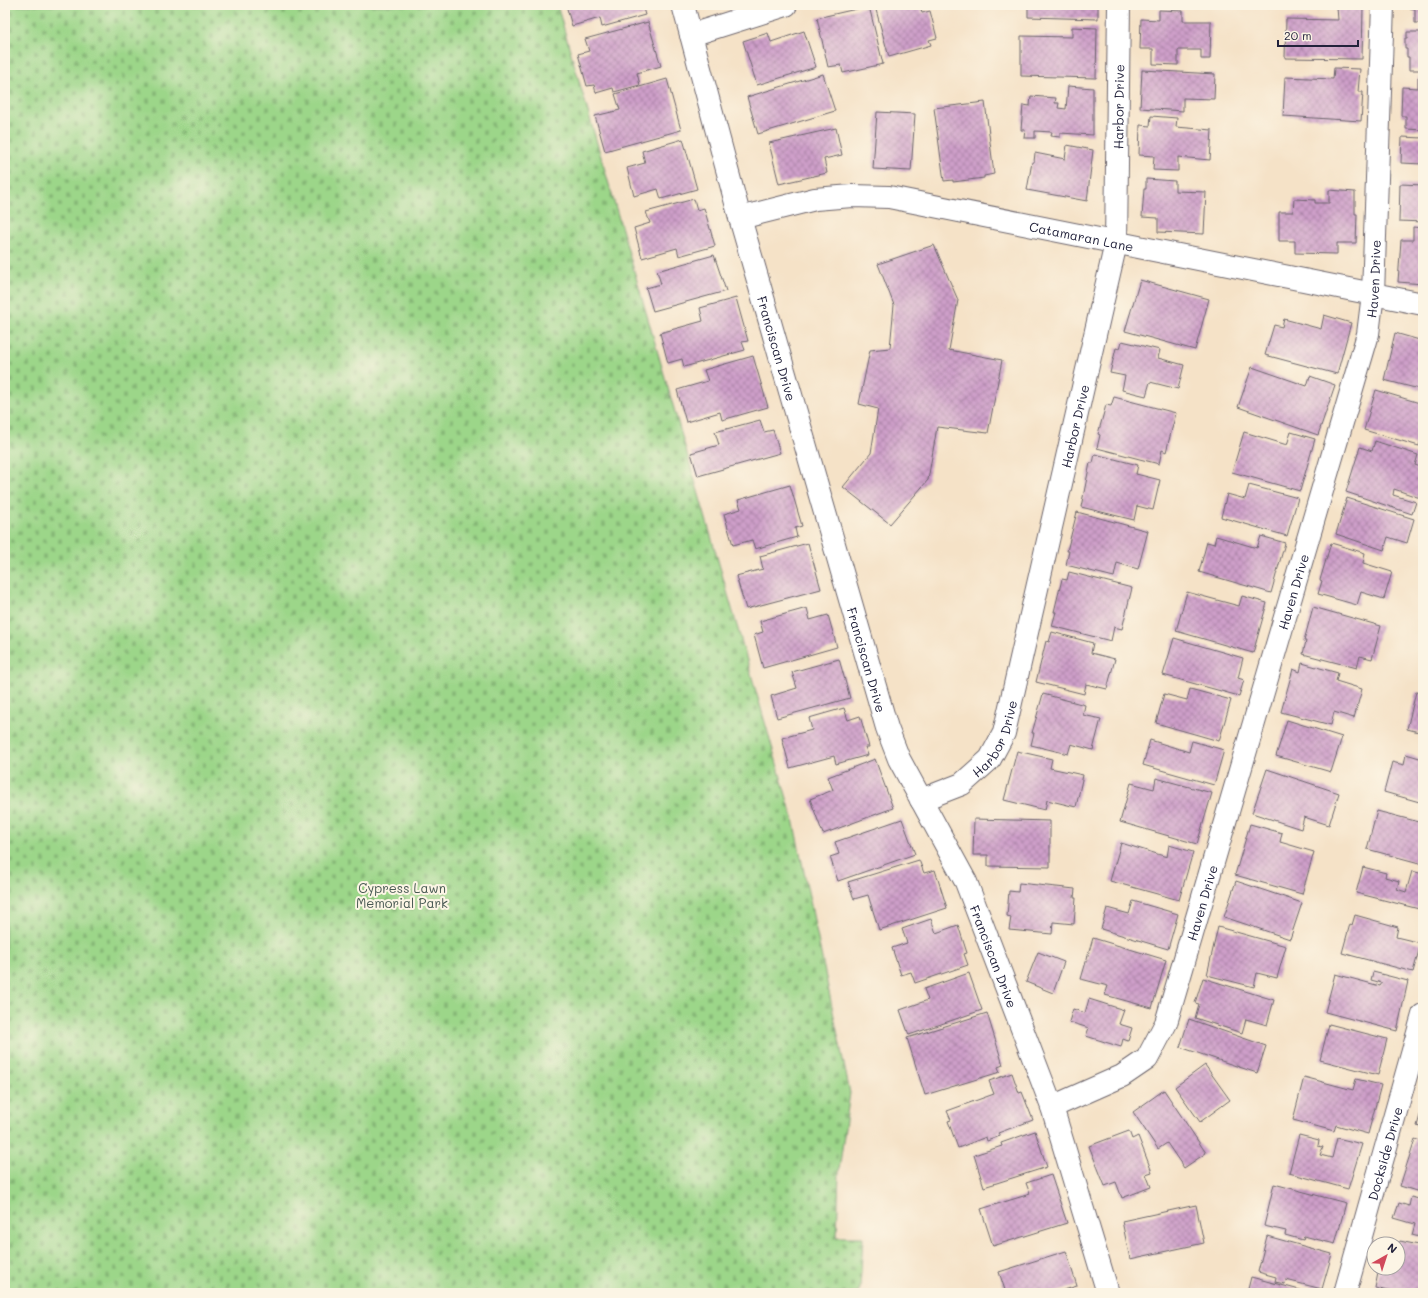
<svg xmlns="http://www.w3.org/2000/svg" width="1428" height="1298" viewBox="0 0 1428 1298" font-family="Mali,sans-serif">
	<defs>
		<pattern id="cemetery-stones" width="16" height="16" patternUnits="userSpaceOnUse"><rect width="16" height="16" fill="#9cd689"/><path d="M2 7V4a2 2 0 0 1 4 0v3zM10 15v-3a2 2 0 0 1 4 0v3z" fill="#86b777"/></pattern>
		<pattern id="building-cross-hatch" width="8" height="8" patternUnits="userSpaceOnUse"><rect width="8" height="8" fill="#ce9fc9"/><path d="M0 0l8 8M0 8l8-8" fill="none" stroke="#a781a4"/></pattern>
	</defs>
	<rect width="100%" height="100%" fill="#fcf5e5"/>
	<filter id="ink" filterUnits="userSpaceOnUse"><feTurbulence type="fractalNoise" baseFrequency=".025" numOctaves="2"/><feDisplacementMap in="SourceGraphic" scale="8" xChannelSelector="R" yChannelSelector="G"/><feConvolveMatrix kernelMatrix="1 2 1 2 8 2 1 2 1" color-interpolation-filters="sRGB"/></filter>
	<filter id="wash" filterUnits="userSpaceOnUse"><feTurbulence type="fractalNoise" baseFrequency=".012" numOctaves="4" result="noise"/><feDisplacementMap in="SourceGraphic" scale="16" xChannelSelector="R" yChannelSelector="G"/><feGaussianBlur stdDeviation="0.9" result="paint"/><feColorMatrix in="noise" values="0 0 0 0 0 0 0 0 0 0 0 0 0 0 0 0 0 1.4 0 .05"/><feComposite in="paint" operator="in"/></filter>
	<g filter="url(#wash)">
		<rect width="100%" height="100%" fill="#f5e2c7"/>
		<path fill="url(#cemetery-stones)" stroke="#5f7c62" d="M5,5h552l236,814 57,274 -11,77 -2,67h26l-3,52 -2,4h-853z"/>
		<g id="blocks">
			<g fill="url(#building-cross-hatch)">
				<path d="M566,5h76l3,10 -43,12 -2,-9 -28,8z"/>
				<path d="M890,5h29l3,8 8,-2 7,27 -8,2 2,5 -42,12 -13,-47z"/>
				<path d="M1028,5h70v14l-70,-2z"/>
				<path d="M1407,5h16v18h-8v-14l-8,-1z"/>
				<path d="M869,6l14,58 -40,9 -2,-8 -13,2 -11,-49z"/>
				<path d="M1337,7h26l-1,52 -77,-1 1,-39 52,1z"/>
				<path d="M1159,10l24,1v10h28l-1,38h-9v-9h-23v15l-25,-1v-15h-13l1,-30 18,1z"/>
				<path d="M648,22l13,44 -24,7 3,12 -26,7 -1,-4 -17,5 -2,-8 -7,1 -9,-32 11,-3 -4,-12z"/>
				<path d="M1072,27l25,1 -1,50 -75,-2v-40l51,1z"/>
				<path d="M804,31l12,36 -59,18 -14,-44 25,-8 3,9z"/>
				<path d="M1407,32h16v38h-14v-13h-2v-8h-2v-11h2z"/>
				<path d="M1334,68l26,1 -2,23h5l-2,29 -78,-5 2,-39 48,2z"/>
				<path d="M1142,70l73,4 -1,25 -31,-1v13l-43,-3z"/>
				<path d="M823,74l12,37 -77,23 -11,-37z"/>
				<path d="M1418,77l5,1v52l-17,-1v-13h-5l1,-29 16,1z"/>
				<path d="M667,79l14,51 -76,21 -10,-35 25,-6 -5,-16z"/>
				<path d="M1068,86l25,2v47l-33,-2v4l-9,-1 1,-4 -17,-1v7h-11l1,-8h-4l2,-25 7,1 1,-10 25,2 -1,5h4l-1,5 8,1z"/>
				<path d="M985,102l9,72 -10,2v2l-31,4v-2l-9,1 -10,-73z"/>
				<path d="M877,112l38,2 -4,57 -38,-2z"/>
				<path d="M1151,116l26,2 -1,9 36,3 -2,30 -32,-3v14l-25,-1 1,-14 -15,-1 1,-30 10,1z"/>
				<path d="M836,128l6,27 -18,4 3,14 -48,11 -10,-41z"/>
				<path d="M1402,137l21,1v26l-22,-1z"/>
				<path d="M683,139l14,50 -36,10 -3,-10 -24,7 -7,-28 18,-5 -3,-12z"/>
				<path d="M1067,145l26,5 -6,51 -60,-11 5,-28h2l1,-9 30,6z"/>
				<path d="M1146,179l29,2v10l31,1 -2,42 -46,-2v-14l-16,-1 2,-28h2z"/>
				<path d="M1400,184l23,1v37l-24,-1z"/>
				<path d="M1329,190l26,2v22h2l-1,29h-19v11l-42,-1v-12h-16v-29h14l1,-13 21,1v3h14z"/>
				<path d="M694,199l3,11 7,-2 11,38 -36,10 -2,-8 -35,10 -8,-30 16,-5 -4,-11z"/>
				<path d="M1413,227l10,1v56l-25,-2 3,-42h12z"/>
				<path d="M934,245l24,55 -9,50 53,10 -14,73 -51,-6 -9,53 -38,44 -47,-37 28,-34 7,-44 -19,-5 11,-54 20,-2 4,-43 -16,-41z"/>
				<path d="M714,255l12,36 -73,20 -7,-23 15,-4 -4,-13z"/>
				<path d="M1140,280l69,19 -14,51 -70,-19z"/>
				<path d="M736,298l12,43 -6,1 3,8 -61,17 -2,-8 -14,4 -8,-30 43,-12 -3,-13z"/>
				<path d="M1324,315l27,8 -14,51 -72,-19 9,-30 8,2 2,-8 37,10z"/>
				<path d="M1395,333l28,8v49l-39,-10z"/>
				<path d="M1122,341l38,9 -2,8 26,7 -6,24 -28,-7 -4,14 -24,-6 3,-14 -15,-3 6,-25 4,1z"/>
				<path d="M753,356l15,51 -46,13 -2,-8 -34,10 -9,-32 31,-9 -4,-11z"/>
				<path d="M1252,367l55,19 3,-10 25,9 -17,50 -80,-28z"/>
				<path d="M1376,390l47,14v30l-4,12 -55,-16z"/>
				<path d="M1114,397l62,16 -10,39 -4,-2 -3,14 -62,-16 3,-13 -2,-1 8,-29 5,1z"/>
				<path d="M760,420l4,12 9,-2 7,23 -82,23 -7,-23 28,-8 -4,-13z"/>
				<path d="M1244,432l43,13 4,-13 24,7 -15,52 -68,-19z"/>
				<path d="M1375,441l43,14 -3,10 8,3v31l-29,-10 -1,6 23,7 -4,12 -66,-22 14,-45 12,4z"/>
				<path d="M1095,454l43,11 -2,9 24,6 -7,30 -16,-4 -3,14 -53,-13 9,-44h3z"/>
				<path d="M790,485l12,41 -7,2 2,9 -42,12 -3,-9 -19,5 -9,-31 17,-5 -3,-9z"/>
				<path d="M1249,485l49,13 -11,38 -66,-19 6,-23 18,5z"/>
				<path d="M1347,498l67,21 -7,24 -19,-6 -4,13 -48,-16z"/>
				<path d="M1077,512l71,19 -10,38 -21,-6 -3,14 -48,-12 3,-14h-2z"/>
				<path d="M1216,536l41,12 4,-12 24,7 -14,50 -72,-21 8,-30 7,2z"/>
				<path d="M808,543l13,46 -75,20 -10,-33 27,-7 -3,-13z"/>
				<path d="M1331,543l34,10 -2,10 29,9 -8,27 -23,-7 -4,13 -39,-11 4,-13 -2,-1z"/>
				<path d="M1069,572l63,16 -10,41 -8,-2 -3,14 -59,-15 4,-14h-2l8,-33 5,1z"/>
				<path d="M1187,592l52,14 3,-10 25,7 -14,50 -77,-22z"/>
				<path d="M1313,607l68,19 -9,33 -12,-3 -3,12 -54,-14 3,-13h-2z"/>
				<path d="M807,608l3,12 18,-5 9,32 -74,21 -9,-33 9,-3 -3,-11z"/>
				<path d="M1052,632l41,11 -2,10 24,6 -8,30 -21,-5 -2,10 -48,-12 10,-41 3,1z"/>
				<path d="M1174,638l69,20 -5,20 6,2 -5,16 -76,-21z"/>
				<path d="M839,659l11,39 -73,20 -6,-22 26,-8 -5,-16z"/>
				<path d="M1302,663l36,10 -2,8 26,8 -8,29 -20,-6 -3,13 -50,-13 12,-43 7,3z"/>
				<path d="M1190,689l41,11 -12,41 -63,-18 8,-29 23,6z"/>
				<path d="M1416,692l7,2v39l-16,-4z"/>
				<path d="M1043,694l42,11 -2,10 18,4 -8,31 -22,-6 -3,10 -37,-9 3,-12h-2z"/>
				<path d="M844,708l4,12 12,-4 9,31h-4l3,8 -32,9 -2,-8 -44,12 -8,-30 30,-8 -3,-12z"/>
				<path d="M1287,720l55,17 -11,35 -55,-16z"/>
				<path d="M1150,740l39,12 3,-11 32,9 -10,35 -71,-20z"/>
				<path d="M1017,751l35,8 -2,9 33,7 -7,32 -29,-7 -2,10 -41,-10z"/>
				<path d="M1406,754l17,5v44l-39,-11 8,-30 12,3z"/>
				<path d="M875,759l18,49 -70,26 -13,-35 23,-9 -5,-13z"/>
				<path d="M1267,769l72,24 -10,32 -25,-8 -3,12 -49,-16z"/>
				<path d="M1156,778l56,15 -15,51 -77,-22 11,-39 23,6z"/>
				<path d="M1377,811l46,12v41l-56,-15z"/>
				<path d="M902,819l13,35 -77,27 -8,-24 9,-3 -4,-12z"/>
				<path d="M974,819l76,2v46l-62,-1v-11h-15z"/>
				<path d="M1250,824l32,9 -2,9 34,10 -12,42 -67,-19z"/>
				<path d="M1121,843l46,14 2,-12 24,7 -14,48 -69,-19z"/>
				<path d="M919,860l5,13 11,-3 12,38 -68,22 -11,-35 -14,4 -6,-17z"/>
				<path d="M1363,867l23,6 -1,4 14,4 -2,8 9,3 6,-21 11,3v36l-67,-17z"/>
				<path d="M1236,881l66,22 -12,36 -66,-22z"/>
				<path d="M1019,883l56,6 -1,9h2l-2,26 -21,-2 -1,12 -43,-4 2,-13 -4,-1 2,-25 9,1z"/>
				<path d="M1133,901l45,13 -10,35 -67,-20 6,-21 22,6z"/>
				<path d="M1355,915l43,12 -2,10 25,6 -8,29 -71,-19 8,-29 2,1z"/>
				<path d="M931,919l5,14 22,-8 9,28 -3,1 4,11 -53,18 -4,-11 -10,3 -9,-27 15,-5 -5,-14z"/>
				<path d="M1218,927l68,19 -9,32 -20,-5 -3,14 -47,-12z"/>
				<path d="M1093,938l73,22 -14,48 -47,-13 3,-9 -27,-7z"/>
				<path d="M1038,952l26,10 -11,31 -27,-11z"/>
				<path d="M1373,972l35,9 -11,50 -72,-19 10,-38 45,12 2,-3 -11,-3z"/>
				<path d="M969,973l13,37 -73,25 -9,-25 28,-10 -4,-11z"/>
				<path d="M1203,978l71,22 -7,25 -21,-6 -4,14 -47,-15 4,-14 -4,-1z"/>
				<path d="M1089,999l35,11 -5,14 13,4 -4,13 -5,-2 -2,8 -35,-11 3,-8 -20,-6 4,-13 12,4z"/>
				<path d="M987,1013l16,52 -5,2 2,5 -75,23 -18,-57z"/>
				<path d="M1189,1019l77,27 -9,27 -77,-26z"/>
				<path d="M1329,1024l58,15 -9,36 -58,-15z"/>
				<path d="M1205,1065l25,35 -30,22 -25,-35z"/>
				<path d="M1012,1073l7,20 3,-1 11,28 -35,13 2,3 -13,5 -1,-4 -28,11 -10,-27 3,-1 -4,-9 47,-17 -5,-13z"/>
				<path d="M1304,1077l49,13 3,-11 25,6 -13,49 -32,-9 -2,6 -41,-11z"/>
				<path d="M1164,1090l42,63 -22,15 -17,-25 -9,6 -25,-37z"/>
				<path d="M1423,1105v23l-6,-2z"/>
				<path d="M1035,1131l12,36 -63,20 -10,-32 28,-9 -1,-3z"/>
				<path d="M1129,1131l3,8 6,-3 14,36 -6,2 5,13 -29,11 -6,-16 -11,4 -16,-40z"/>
				<path d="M1299,1135l20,5 -1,6 5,1 -3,8 12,3 5,-20 25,6 -14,45 -59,-16z"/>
				<path d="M1415,1139l8,3v51l-23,-7z"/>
				<path d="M1051,1175l16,48 -74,23 -12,-37 49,-15 -4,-11z"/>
				<path d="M1274,1184l72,19 -11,41 -31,-8 -1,4 -18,-5 1,-4 -22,-5z"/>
				<path d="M1411,1197l12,3v38l-11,-3 3,-11 -21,-6 5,-15 10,3z"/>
				<path d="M1196,1205l8,38 -74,16 -8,-38z"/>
				<path d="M1267,1236l65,18 -10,35 -36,-9 -1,4 -10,-2 1,-5 -18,-5z"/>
				<path d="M1400,1241l23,5v47h-27l-21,-5 4,-20h19v-23z"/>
				<path d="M1066,1251l11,35 -23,7h-48l-7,-21z"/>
				<path d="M1251,1277l60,16h-64z"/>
			</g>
		</g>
	</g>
	<g filter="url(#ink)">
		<use href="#blocks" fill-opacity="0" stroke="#6c656c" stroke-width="1"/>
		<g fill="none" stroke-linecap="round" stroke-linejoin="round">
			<defs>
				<g id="street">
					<path id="s1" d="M683,5l57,213 147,510 12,31 67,123 86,225 56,186"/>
					<path d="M691,35l95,-30"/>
					<path id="s2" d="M740,218l75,-19 37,-3 37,1 534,107"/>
					<path id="s3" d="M921,800l41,-16 28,-25 14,-26 112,-490 3,-238"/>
					<path id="s4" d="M1052,1107l70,-31 25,-17 19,-36 202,-689 5,-40 10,-289"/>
					<path id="s5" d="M1345,1293l78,-278"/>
				</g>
			</defs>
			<use href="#street" stroke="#6c656c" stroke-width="24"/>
			<use href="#street" stroke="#fff" stroke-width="22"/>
		</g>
	</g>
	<g text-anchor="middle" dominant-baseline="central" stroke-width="4" stroke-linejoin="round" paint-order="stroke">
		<g font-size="13" fill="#22223b" stroke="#fcf5e5">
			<text stroke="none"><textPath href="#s3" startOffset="750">Harbor Drive</textPath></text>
			<text stroke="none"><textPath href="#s2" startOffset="348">Catamaran Lane</textPath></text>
			<text stroke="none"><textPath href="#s4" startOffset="921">Haven Drive</textPath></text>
			<text stroke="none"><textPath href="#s1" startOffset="356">Franciscan Drive</textPath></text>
			<text stroke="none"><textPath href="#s3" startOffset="426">Harbor Drive</textPath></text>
			<text stroke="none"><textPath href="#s4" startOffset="597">Haven Drive</textPath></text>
			<text stroke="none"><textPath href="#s1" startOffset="680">Franciscan Drive</textPath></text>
			<text stroke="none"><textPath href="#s3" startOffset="102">Harbor Drive</textPath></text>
			<text stroke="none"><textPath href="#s4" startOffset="273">Haven Drive</textPath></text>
			<text stroke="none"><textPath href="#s1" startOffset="1004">Franciscan Drive</textPath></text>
			<text stroke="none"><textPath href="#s5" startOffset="145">Dockside Drive</textPath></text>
		</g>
		<g font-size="13" fill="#475852" stroke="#fcf5e5">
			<text x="402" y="887">Cypress Lawn<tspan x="402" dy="15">Memorial Park</tspan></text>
		</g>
	</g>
	<rect width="1428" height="1298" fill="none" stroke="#fcf5e5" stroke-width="20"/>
	<g transform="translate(1386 1256) rotate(39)"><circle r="19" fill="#fcf5e5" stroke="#a5a1a1"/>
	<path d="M0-3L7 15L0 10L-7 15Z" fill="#d1495b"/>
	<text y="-6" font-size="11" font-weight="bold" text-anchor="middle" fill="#22223b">N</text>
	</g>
	<path d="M1278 40v6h80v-6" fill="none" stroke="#22223b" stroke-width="2"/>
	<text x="1284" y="40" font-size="12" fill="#22223b" stroke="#fcf5e5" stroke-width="3" paint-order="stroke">20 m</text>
</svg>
